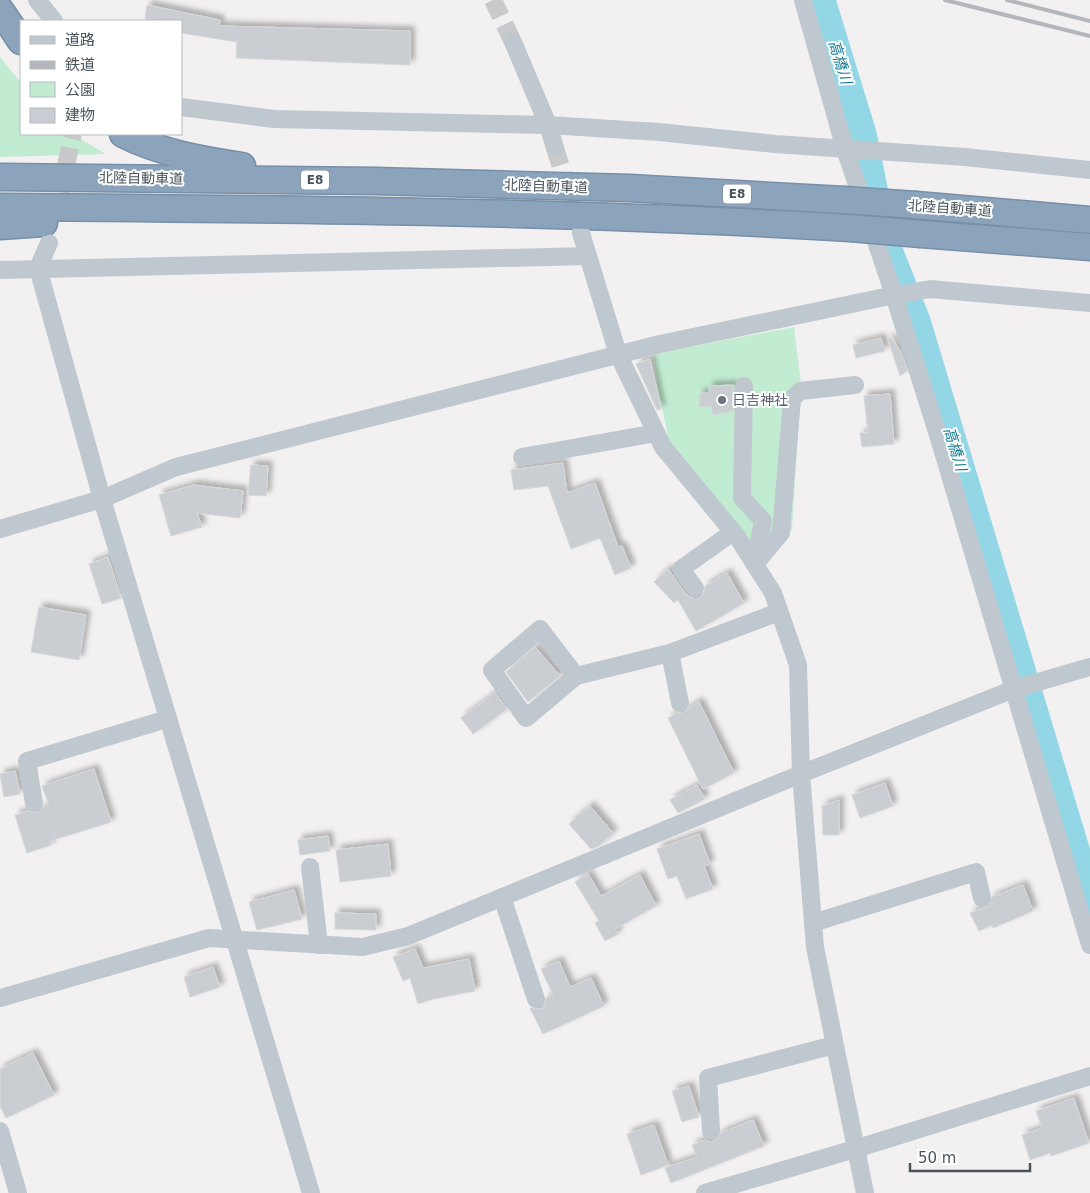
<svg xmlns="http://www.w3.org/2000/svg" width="1090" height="1193" viewBox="0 0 1090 1193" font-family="'DejaVu Sans','Noto Sans JP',sans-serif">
	<defs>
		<filter id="shadow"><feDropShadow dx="4.5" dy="-4.5" stdDeviation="2.5" flood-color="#0004"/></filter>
	</defs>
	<rect width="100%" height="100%" fill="#f2f0f0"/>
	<g fill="#c2ecd2">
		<path d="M0,57l21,26v51h51l34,20 -106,3z"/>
		<path d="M794,327l7,57 -9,145 -25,31 -98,-119 -10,-47 -6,-40z"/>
	</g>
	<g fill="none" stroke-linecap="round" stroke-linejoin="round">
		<path stroke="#93d7e6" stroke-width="29" d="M821,0l41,134 21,103 33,84 174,578"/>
	</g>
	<g fill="#cacdd2" stroke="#d5d7db" filter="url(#shadow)">
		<path d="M147,5l73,15 -1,6 191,5v34l-174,-7 1,-16 -56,-9v-12h-18l-18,-2z"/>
		<path d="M881,338l4,13 -29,7 -3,-13z"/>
		<path d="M891,338l10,14 6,19 -7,5 -12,-37z"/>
		<path d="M650,359l11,50 -4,1 -21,-46z"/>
		<path d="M734,385l-1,26 -20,4 -2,-9 -12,1 1,-14h9v-7z"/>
		<path d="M890,394l4,50 -32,3 -2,-14h8l-4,-37z"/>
		<path d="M563,463l4,30 28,-10 23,64 4,-1 9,22 -16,7 -15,-37 -29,11 -23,-63 -34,4 -3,-20z"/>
		<path d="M251,465l17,1 -2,30 -18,-1z"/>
		<path d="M194,485l49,6 -3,27 -43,-5 5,14 -31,9 -12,-41z"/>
		<path d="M108,557l13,41 -19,6 -13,-40z"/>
		<path d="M668,569l18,25 4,3 6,2 5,-2 3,-4 1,-7 22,-13 17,30 -48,28 -18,-31 -4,3 -20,-21z"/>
		<path d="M39,607l47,8 -7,45 -48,-8z"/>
		<path d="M535,647l25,29 -32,26 -22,-30z"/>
		<path d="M495,693l12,16 -34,25 -12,-16z"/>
		<path d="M699,702l35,71 -31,16 -35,-71 9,-5h6l7,-6z"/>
		<path d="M94,769l17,53 -61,19 1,4 -24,8 -12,-38 13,-4 8,2 5,-2 3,-5 5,-1 -7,-19z"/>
		<path d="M15,771l5,23 -16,3 -4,-23z"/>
		<path d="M885,783l8,23 -33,12 -8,-23z"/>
		<path d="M697,785l8,14 -27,14 -8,-13z"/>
		<path d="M839,800v35h-16l-1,-29z"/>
		<path d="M590,806l23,27 -14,13 -8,3 -22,-25z"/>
		<path d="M699,834l11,30 -6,2 9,23 -27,10 -9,-23 -9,3 -11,-30z"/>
		<path d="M328,836l2,15 -30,4 -2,-15z"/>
		<path d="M388,844l3,32 -51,6 -4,-32z"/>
		<path d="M588,874l13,22 39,-21 16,31 -41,23 3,5 -13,7 -10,-18 4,-2 -24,-39z"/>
		<path d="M1023,885l10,26 -40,17 -1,-3 -13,6 -9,-18 19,-7 3,-9z"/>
		<path d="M294,890l8,29 -45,11 -8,-28z"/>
		<path d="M335,913l41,1v16l-41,-1z"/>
		<path d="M415,949l8,19 46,-9 6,32 -42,8 -15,5 -8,-26 -7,3 -10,-24z"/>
		<path d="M559,961l11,26 21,-9 13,28 -61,28 -13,-26 10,1 4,-3 2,-8 7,-3 -12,-26z"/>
		<path d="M213,967l7,20 -30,10 -6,-20z"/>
		<path d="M33,1053l21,42 -48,23 -6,-12v-37z"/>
		<path d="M689,1086l10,31 -17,5 -10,-31z"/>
		<path d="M1074,1098l15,45 -38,13 -1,-3 -20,7 -8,-25 20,-7 -6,-17z"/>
		<path d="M753,1120l11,26 -93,37 -6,-15 32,-11 -5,-12 13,-5 6,2 5,-2 5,-7z"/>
		<path d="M654,1125l14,40 -27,10 -14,-41z"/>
	</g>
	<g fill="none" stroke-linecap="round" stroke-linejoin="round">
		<g stroke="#c8c9cb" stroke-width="18" stroke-dasharray="18 9" stroke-linecap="butt">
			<path d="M493,0l20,42"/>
			<path d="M555,148l24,77"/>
			<path d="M54,218l19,-84"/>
		</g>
		<defs>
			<g id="highway">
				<path d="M0,10l21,31"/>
				<path d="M123,134c38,19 78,26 119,32"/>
				<path d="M0,177l376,4 253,7 215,12"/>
				<path d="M916,205l174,15"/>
				<path d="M0,207c284,2 567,4 851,21"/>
				<path d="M0,226l44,-3"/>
				<path d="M921,234l169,13"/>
			</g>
		</defs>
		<use href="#highway" stroke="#778fa7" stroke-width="29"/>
		<g stroke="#bfc8ce" stroke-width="18">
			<path d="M37,0l17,21"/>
			<path d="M803,0l42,149 49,146 44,140 152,510"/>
			<path d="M513,42l35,83 7,23"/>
			<path d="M181,107l93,12 274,6 111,7 116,12 190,13 125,13"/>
			<path d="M581,233l37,121 45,93 75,91 35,55 25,72 3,109 14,173 50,246"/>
			<path d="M49,243l-11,25 64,231 209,694"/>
			<path d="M0,270l588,-14"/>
			<path d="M744,386l-2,112 21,23 -8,41"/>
			<path d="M522,457l134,-24"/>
			<path d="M0,529l102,-30 74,-32 484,-123 225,-47 45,-8 160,14"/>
			<path d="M755,564l26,-31 11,-134 8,-8 55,-6"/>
			<path d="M695,588l-14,-19 52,-37"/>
			<path d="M576,676l-36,-47 -48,41 34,48 50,-42 94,-23"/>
			<path d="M680,703l-10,-50 109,-41"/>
			<path d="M34,803l-7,-42 140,-42"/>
			<path d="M310,867l9,78"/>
			<path d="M502,897l34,102"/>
			<path d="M813,923l163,-51 6,26"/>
			<path d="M0,998l209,-60 154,9 45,-11 393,-162 213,-85 76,-22"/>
			<path d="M0,1131l18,62"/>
			<path d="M711,1131l-3,-53 126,-33"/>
			<path d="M705,1193l150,-44 235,-73"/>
		</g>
		<use href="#highway" stroke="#8ca4bb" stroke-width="26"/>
		<g stroke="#b3b6ba" stroke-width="4">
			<path d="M945,0l145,36"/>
			<path d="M1007,0l83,21"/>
		</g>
		<defs>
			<g id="highway-bridge">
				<path d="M844,200l72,5"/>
				<path d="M851,228l70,6"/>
			</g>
		</defs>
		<use href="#highway-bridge" stroke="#778fa7" stroke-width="29" stroke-linecap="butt"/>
		<use href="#highway-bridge" stroke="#8ca4bb" stroke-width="26"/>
	</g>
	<circle fill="#6b7280" stroke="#fff" stroke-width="2" cx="722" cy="400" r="5"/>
	<g text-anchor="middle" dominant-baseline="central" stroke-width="4" stroke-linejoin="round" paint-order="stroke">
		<g fill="#fff" stroke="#80878d" stroke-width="1">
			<rect x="301" y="170.5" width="28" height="19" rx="4"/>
			<rect x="723" y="184.5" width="28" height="19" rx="4"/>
		</g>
		<g font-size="12" font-weight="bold" fill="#49545c">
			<text x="315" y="180">E8</text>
			<text x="737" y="194">E8</text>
		</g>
		<g font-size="14" fill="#49545c" stroke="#fff">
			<text transform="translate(141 178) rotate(1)">北陸自動車道</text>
			<text transform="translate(546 186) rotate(2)">北陸自動車道</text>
			<text transform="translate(950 208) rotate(4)">北陸自動車道</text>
		</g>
		<g font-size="14" fill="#5b616d" stroke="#fff" text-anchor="start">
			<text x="732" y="400">日吉神社</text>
		</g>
		<g font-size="15" font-style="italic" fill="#167d94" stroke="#fff">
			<text transform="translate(840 62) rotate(73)">高橋川</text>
			<text transform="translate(955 449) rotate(73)">高橋川</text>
		</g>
	</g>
	<rect x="20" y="20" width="162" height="115" fill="#ffffff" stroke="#b6bbbe"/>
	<rect x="30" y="36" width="25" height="8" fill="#bfc8ce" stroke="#b6bbbe"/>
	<text x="65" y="45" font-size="15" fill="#49545c">道路</text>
	<rect x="30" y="61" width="25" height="8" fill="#b3b6ba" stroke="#b6bbbe"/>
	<text x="65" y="70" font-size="15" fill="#49545c">鉄道</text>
	<rect x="30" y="82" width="25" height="15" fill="#c2ecd2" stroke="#b6bbbe"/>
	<text x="65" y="95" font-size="15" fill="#49545c">公園</text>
	<rect x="30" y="108" width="25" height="15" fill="#cacdd2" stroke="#b6bbbe"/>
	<text x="65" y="120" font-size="15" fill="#49545c">建物</text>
	<path d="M910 1163v8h120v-8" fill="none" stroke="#49545c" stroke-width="2.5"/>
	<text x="918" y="1163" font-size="15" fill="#49545c" stroke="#ffffff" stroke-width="4" paint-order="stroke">50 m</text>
</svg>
